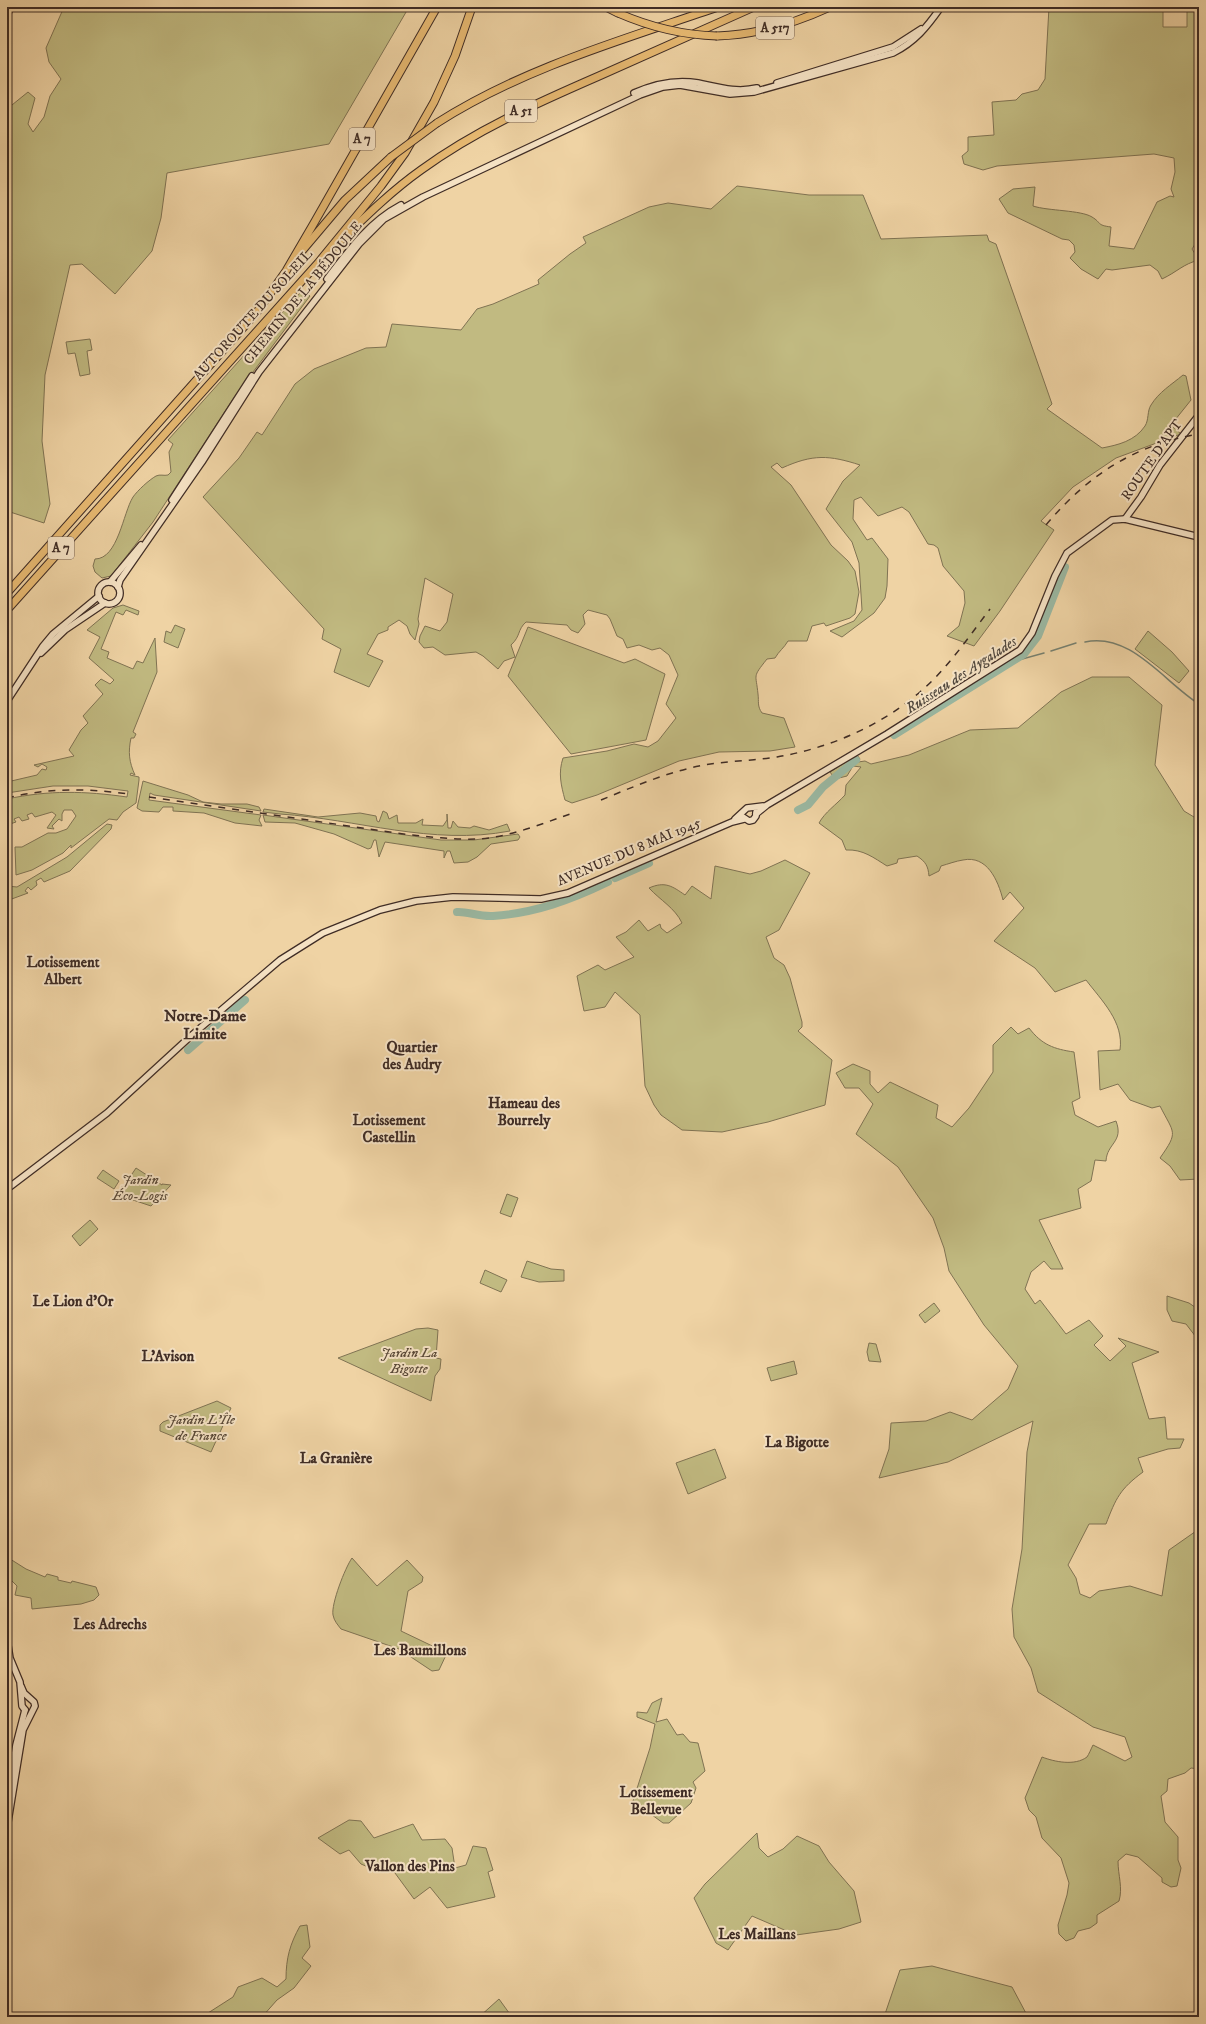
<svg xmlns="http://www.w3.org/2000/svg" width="1206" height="2024" viewBox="0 0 1206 2024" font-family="'IM FELL DW Pica',serif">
	<rect width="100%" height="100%" fill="#efd3a4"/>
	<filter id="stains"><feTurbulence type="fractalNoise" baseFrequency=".005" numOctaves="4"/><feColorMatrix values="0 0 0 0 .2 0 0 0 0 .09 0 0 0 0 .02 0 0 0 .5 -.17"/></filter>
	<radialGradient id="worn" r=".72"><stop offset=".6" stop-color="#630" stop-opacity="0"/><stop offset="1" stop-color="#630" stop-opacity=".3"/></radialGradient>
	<g fill="#c1ba81" stroke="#807353">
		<path d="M64,7h345l-80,137 -162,29 -6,45 -9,33 -37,43 -33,-30 -12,1 -25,110 -3,66 8,63 -6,19 -37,-12v-402l21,-17 7,6 -7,26 5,8 11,-15 6,-21 11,-17 -12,-17 -3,-14z"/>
		<path d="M1049,7h114v20h24v-20h12v231l-7,11 7,11c-16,4 -22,12 -37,19l-4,-8 -8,-6 -38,5 -6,-1 -8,10 -17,-10 -11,-11 5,-6 -1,-7 -5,-5 -7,-1 -54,-26 -9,-14 14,-10 22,-2 -2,19c15,5 48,4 59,11 10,6 4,8 19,10l-2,19 25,3 23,-47 13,-6 4,1 -3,-8 4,-17 -1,-14 -20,-4 -157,12 -14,4 -19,-6 -2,-8 6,-5v-14l26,-2 -2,-33 24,-2 6,-6 16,-4 7,-11z"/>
		<path d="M737,186l72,9h54l18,44 106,-4 2,6 7,3 56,160 -5,5 55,39c16,-3 33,-7 43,-22 4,-6 2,-15 6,-21 8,-13 20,-20 32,-30l3,1 5,24 -20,25 10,9 -65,24 -43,29 -32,34 13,9 -54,81 -26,35 -27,-10 12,-10 6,-23 -1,-12 -21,-25 -5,-18 -4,-3 -6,-1 -19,-32 -7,-5 -24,9 -17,-19 -7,3 -1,19 14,21 5,-2 16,21 -1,27 -2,12 -11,15 -32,24 -12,-6 24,-10 8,-11 -3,-47 -7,-21 -26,-33 17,-28 17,-16c-31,-10 -47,-11 -78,3l-5,-5 -6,4 20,18 40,60 17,16 7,10 4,21 -4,22 -5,4 -24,8 -2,-3 -12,3 -5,15h-19c-4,7 -9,10 -13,17l-8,1c-15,19 -11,14 -9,35 1,8 -1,12 4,19l22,5 11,29 -25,4 -51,1 -40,9 -82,34 -25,8 -7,-3c-4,-15 -7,-27 -2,-42l44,-7 27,-7 14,3 10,-6 18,-23 -10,-14 12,-29 -9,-20 -9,-7 -8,2 -13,-5 -12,3 -4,-9 -6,-3 -7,-17 -3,-4 -19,-5 -5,5 2,9 -7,9 -7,-3 -4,-5 -41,-3c-9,8 -5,14 -15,23l4,12 -11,4 -6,8 -15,-13 -7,-4 -31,3 -12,-8 -9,1 -5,-6 1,-6 5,-10 15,5 7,-9 6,-28 -28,-16 -7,41 1,5 -4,16 -5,-6 -3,-8 -8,-6 -11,7v3l-10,4 -11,20 16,7 -14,26 -35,-15 7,-23 -19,-10 2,-10 -121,-132 36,-39 18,-26 5,3 33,-51 19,-15 52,-21 20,-1 6,-23 69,6 16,-21 16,-5 46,-20 -1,-4 32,-26 16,-11 -3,-6 66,-30 19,-4 43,6z"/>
		<path d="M305,292l5,4 -75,100 -82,126 -42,54 -9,2 -7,-6 -2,-6 2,-7c23,0 28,-46 38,-62 5,-7 16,-17 23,-21 4,-2 8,0 12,-1l3,-3 -2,-20 4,-8 -5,-4 132,-147z"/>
		<path d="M90,339l2,11 -5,1 3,23 -10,2 -5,-23 -7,1 -2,-12z"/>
		<path d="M123,605l16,6 -1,4 -12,-5 -3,5 -7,-3 -15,37 8,3 -2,6 26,11 4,-8 6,2 12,-25 2,34 -24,60 3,2 -2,4h-3c-3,14 -2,24 4,37l-4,-2 -1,2 9,2v3l-3,23 -13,9 -6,8 -8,-1 -38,29v-3l-8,8 -31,17 -16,5 -1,-28h7l26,-14h8l11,-4 9,-13 -4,-6h-8l-2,4v7l-3,-2 -7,7 2,3 -7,-1 9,-13 -4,-3 -17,5 -3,-4 -5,2 2,4 -7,2 -3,-4 -5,2 2,3 -9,3v-26c42,-9 78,-8 120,-2l1,-6 -40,-5h-35l-46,7v-11l30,-7 5,-6 4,1 1,-3 -5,-3 -4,3 -4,-2 40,-9 -5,-6 12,-20 7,-7 -5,-7 20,-22 -8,-9 6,-6 9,5 4,-4 -25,-22 11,-21 -13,-7 26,-22z"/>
		<path d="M175,625l10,4 -7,19 -14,-6 2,-11 5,2z"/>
		<path d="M528,627l96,36 11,-4 30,15 -19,66 -75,14 -63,-78z"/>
		<path d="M1148,631l24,21 17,19 -10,12 -44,-34z"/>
		<path d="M1092,677h37l33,28 -7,60 29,46 15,9v359l-19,1 -10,-14 -10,-8c19,-27 14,-24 0,-52l-8,2 -22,-8 -12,-16 -18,6 -2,-39 22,-1c4,-28 -18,-49 -34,-70l-31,12 -20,-24 -41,-27 30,-33 -14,-16 -7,8c-5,-20 -16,-45 -40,-40 -7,1 -15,4 -22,6l-2,5 -10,5c-1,-10 -3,-14 -12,-20l-19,3 -1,4 -10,3c-13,-8 -24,-17 -41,-16l-4,-10 -23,-17c6,-11 17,-18 26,-28l1,-10 15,-18 -8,-1 -6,10 -12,3 -5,-7 27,-17 3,4 -2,3 7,-1 6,3 38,-9 61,-25 48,-2 43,-36z"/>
		<path d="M143,781l45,14 15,7 18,2h26l12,3 2,4 -107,-16 -4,-2 -1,7 112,15 -2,5 3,6 -27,-3 -31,-10 -31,-2v-4h-10l-4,5 -17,-1 -5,-3z"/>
		<path d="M264,809l54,8 42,-4 16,3 1,5 2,1 4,-11 4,2 2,6 8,-4 1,8h18l7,-4 -1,6 21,1 4,-6v-6l1,14h3l2,-7 5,6 12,1 4,-2 15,4 18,-6 3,7c-78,15 -153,-12 -230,-17l-17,-2z"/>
		<path d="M263,815l178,25h33l44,-6 2,3 -2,3 -27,4 -14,13 -9,5 -14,1 -4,-12h-3l-3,7v-7l-59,-9 -6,15 -3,-17h-2l-3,8 -3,1 -34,-15 -39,-11 -30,-1z"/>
		<path d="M107,824l5,1 -1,4 -41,42 -26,11 -3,-4 -5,3 1,4 -6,5 -3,-3 -3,4 3,2 -19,7 -2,-2v-12l10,1 50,-30z"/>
		<path d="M785,860l25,13 -31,57 -13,7 8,21 10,7 6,13 12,44v5l-4,4 34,29 -7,45 -57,17 -46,10 -40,-2 -21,-15 -7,-10 -9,-19 -5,-71 -25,-23 -10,15 -21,4 -7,-35 21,-11 7,5 29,-13 -18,-20 10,-5 13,-12 9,11 12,-7 1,4 6,5 15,-10c-7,-15 -22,-23 -33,-35 16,-7 23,-2 36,7l7,-9 19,13 4,-33 35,8 11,-3z"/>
		<path d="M1011,1027l7,7 11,-6c13,17 25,21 45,24l6,46 -8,4 3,13 23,12 18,-6c8,21 -9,22 -10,40l-11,-1 -4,21 -13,8 3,19 -42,12 24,49h-12l-7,-8 -13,11 -6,17 10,15 5,-4 26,34 23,-14 14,16 -9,9 16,16 16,-15 -8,-8 41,14 -27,11 17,56 16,-2 2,22h17l-4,9 -12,1 -30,9 5,14c-23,17 -27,26 -37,52h-17l-21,41 8,13 4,16 10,4 9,-7 31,-5 32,10 7,-46 30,-21v240l-8,-1 -6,5 -17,6 -1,12 -6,5 4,26 13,15v23l3,8 -4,18 -6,1 -9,-5v-4l-24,-21 -12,-3 -8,7c0,14 5,27 1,40l-22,14v8l-7,5 -12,3 -4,7 -8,3 -7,-7 -1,-9 9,-30 2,-12 -8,-25 -19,-20 -6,-21 -7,-7 -4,-12 17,-41c13,5 33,9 45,0 2,-3 4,-8 6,-12l32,16 7,-4 -7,-20 -32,-10 -55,-35 -7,-24 -17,-31 -2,-28 10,-60 5,-97 6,-31 -85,41 -69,16 10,-29 2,-26 35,-2 24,-9 22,8 36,-31 10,-23 -34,-41 -35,-54 -5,-23 -11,-30 -35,-51 -42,-33 17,-30 -14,-16h-14l-9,-15 17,-9 17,7v13l8,9 12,-11 48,23 -2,13 16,9 17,-19 24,-36v-27z"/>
		<path d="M136,1168l26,17v-1l9,1 -20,21 -21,-7 -5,-6 -1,-7z"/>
		<path d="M103,1170l16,11 -5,8 -17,-11z"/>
		<path d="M507,1194l11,4 -7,19 -11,-4z"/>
		<path d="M90,1220l8,9 -18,17 -8,-10z"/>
		<path d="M527,1261l24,8 13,1v11l-25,1 -18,-5z"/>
		<path d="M485,1270l22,10 -6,12 -21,-9z"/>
		<path d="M1167,1296l22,7 10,7v31l-13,-17 -14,-3 -5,-11z"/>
		<path d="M934,1303l6,8 -15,12 -6,-8z"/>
		<path d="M428,1328l10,2 -2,28 5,1 -1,10 -5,7 -4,25 -93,-43 78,-29z"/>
		<path d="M869,1343l7,1 5,18 -12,-1 -2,-9z"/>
		<path d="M794,1361l3,13 -26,7 -4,-13z"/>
		<path d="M217,1401l14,7 -20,44 -51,-21v-6l3,-3z"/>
		<path d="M715,1449l11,29 -38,16 -12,-31z"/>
		<path d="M7,1557l19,12 19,8 2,-3 11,3v3l13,3 1,-2 24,6 3,8 -5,5 -13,4 -49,5 -1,-11 -16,-3 2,-9 -10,-10z"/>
		<path d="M352,1558l25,28 30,-26 16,17 -1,5 -14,9 -7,40 46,22 -8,17 -7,1 -33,-22 -58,-20c-3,-4 -7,-8 -8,-14 -2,-11 12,-47 19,-57z"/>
		<path d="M662,1698l-6,24 11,-3 10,16 6,-1 7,8 8,1 7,28 -12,11 3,6 -5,15 -22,20h-6l-30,-22 17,-53 5,-24 -18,-7v-5l10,1 5,-10z"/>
		<path d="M349,1820l12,1 13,17 39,-14 9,16 23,-1 7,9 3,20 11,-3 7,-19 13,2 7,22 -5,2 7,25 -48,11 -17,-21 -16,12 -30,-41 -6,5 2,9 -19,-8 -12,-14 -9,4 -22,-16z"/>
		<path d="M757,1833l2,15 9,9 15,-8 14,-13 22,10 10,16 25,29 7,31 -22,7 -43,6 -44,-19 -24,34 -12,-7 -22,-45 11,-14z"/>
		<path d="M307,1925l3,22 -8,11 9,8 -17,22 -17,12 -15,17 -8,-3 -3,3h-59l16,-4 25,-16 5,-10 24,-9 15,9 9,-8c0,-21 4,-35 14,-53z"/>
		<path d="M932,1966l80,21 16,30h-144l16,-47z"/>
		<path d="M499,1999l13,18h-33z"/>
		<path d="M840,2013l8,4h-126v-2z"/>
	</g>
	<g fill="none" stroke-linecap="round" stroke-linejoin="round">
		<g stroke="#768070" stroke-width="1.5">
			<path d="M1085,642c46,-10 79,40 114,62"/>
			<path d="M1051,651l25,-8"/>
			<path d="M1015,661l29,-8"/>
		</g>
		<g stroke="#9ab8a2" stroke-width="8">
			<path d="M894,735l130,-81 14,-18 27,-69"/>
			<path d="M798,810l10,-5 15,-18 33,-27"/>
			<path d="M615,878l34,-15"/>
			<path d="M457,912c9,-1 23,5 36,4 42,-3 78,-16 115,-34"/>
			<path d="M188,1050l57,-50"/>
		</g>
		<defs>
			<g id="secondary">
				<path d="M7,15l4,-8"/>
				<path d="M777,83l116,-36 28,-18"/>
				<path d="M634,93c20,-9 41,-14 64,-10 20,4 38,10 59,5"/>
				<path d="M327,279c22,-29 42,-57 74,-74"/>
				<path d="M172,500l80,-124"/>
				<path d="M1125,519l16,-22 19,-32 39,-50"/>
				<path d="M110,582l31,-37"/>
				<circle cx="109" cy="593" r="11"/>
				<path d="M118,587l2,-7 82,-118 57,-90 100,-128 25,-25 39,-22 217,-102 23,-8 17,-2 50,9 24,-2 139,-39c22,-11 34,-26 48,-46"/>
				<path d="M41,653l24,-23 40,-27"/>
				<path d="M7,701l36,-55 10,-12 46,-38"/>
				<path d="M756,814l11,-9 120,-71 133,-84 12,-17 23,-57 12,-23 45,-33 13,-1 74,18"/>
				<path d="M743,817l6,4 4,-1 3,-4v-4"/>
				<path d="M735,819l12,-11 16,-2"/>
				<path d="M7,1189l100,-76 85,-78 88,-75 43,-27 57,-23 36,-9 37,-4 88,2 27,-6 143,-62 21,-9 12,-3"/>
				<path d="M7,1639l3,19 10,24 2,24 3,4"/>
				<path d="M7,1801l9,-56 9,-35"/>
				<path d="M7,1828l16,-98 12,-24 -1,-4 -10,-9 -3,-7"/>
			</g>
			<g id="highway">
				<path d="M606,7l12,6"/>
				<path d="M717,36c40,-1 76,-12 113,-29"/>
				<path d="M437,123c86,-55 185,-83 281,-116"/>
				<path d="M335,246c28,-27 55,-54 86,-76 55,-40 116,-67 178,-94 52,-23 104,-46 155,-69"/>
				<path d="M301,252l44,-52 46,-43"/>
				<path d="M7,593l250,-281 29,-41 28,-48 123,-216"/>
				<path d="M7,610l311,-347 63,-77 24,-33 29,-51 21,-46 17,-49"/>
			</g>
		</defs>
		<use href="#secondary" stroke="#3f2c25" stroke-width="8"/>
		<use href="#highway" stroke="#3f2c25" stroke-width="9"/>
		<use href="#secondary" stroke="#f5e2c4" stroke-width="5.5"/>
		<use href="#highway" stroke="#e8ba72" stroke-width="7"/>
		<g stroke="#3f2c25" stroke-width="1.5" stroke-dasharray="7 7" stroke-linecap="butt">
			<path d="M1046,525c42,-50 88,-80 153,-91"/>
			<path d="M149,797l262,38c22,2 45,5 67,4 32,-2 63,-15 92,-25"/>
			<path d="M7,798c40,-10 80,-10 121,-4"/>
			<path d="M601,800c32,-13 64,-27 98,-34 25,-5 52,-5 78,-9 52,-9 102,-30 143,-65 27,-23 48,-54 70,-83"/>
		</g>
		<defs>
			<g id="highway-bridge">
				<path d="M618,13c32,14 64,22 99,23"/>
				<path d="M391,157l46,-34"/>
			</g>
		</defs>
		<use href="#highway-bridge" stroke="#3f2c25" stroke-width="9" stroke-linecap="butt"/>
		<use href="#highway-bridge" stroke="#e8ba72" stroke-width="7"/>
	</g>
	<g text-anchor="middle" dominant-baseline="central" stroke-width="4" stroke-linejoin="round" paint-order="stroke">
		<g fill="#f5e2c4" stroke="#766355" stroke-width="1">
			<rect x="756" y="17" width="38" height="22" rx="3"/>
			<rect x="505" y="100" width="32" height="22" rx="3"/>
			<rect x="349" y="128" width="26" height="22" rx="3"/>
			<rect x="48" y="537" width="26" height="22" rx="3"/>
		</g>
		<g font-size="13" font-weight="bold" fill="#3f2c25">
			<text x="775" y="28">A 517</text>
			<text x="521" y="111">A 51</text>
			<text x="362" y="139">A 7</text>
			<text x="61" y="548">A 7</text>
		</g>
		<g font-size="14" fill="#3f2c25" stroke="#f5e2c4">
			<text transform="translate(303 293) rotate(-51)">CHEMIN DE LA BÉDOULE</text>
			<text transform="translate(253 315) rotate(-48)">AUTOROUTE DU SOLEIL</text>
			<text transform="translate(1152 460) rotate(-55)">ROUTE D'APT</text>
			<text transform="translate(629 852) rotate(-23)">AVENUE DU 8 MAI 1945</text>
		</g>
		<g font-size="14" font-style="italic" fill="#594837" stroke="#f5e2c4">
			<text x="140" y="1180">Jardin<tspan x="140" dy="16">Éco-Logis</tspan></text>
			<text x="409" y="1353">Jardin La<tspan x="409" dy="16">Bigotte</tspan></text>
			<text x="201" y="1420">Jardin L'Île<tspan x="201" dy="16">de France</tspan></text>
		</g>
		<g font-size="15" font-style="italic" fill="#51483e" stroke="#f5e2c4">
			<text transform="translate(961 675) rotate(-33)">Ruisseau des Aygalades</text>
		</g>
		<g font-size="15" font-weight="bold" fill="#3f2c25" stroke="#f5e2c4">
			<text x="63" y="962">Lotissement<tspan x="63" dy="17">Albert</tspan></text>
			<text x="412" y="1047">Quartier<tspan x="412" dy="17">des Audry</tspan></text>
			<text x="524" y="1103">Hameau des<tspan x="524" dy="17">Bourrely</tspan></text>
			<text x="389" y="1120">Lotissement<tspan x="389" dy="17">Castellin</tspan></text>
			<text x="73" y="1301">Le Lion d'Or</text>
			<text x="168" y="1356">L'Avison</text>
			<text x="797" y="1442">La Bigotte</text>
			<text x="336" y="1458">La Granière</text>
			<text x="110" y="1624">Les Adrechs</text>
			<text x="420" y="1650">Les Baumillons</text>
			<text x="656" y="1792">Lotissement<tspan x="656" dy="17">Bellevue</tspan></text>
			<text x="410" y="1866">Vallon des Pins</text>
			<text x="757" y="1934">Les Maillans</text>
		</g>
		<g font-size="16" font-weight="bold" fill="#3f2c25" stroke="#f5e2c4">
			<text x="205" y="1016">Notre-Dame<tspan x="205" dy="18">Limite</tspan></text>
		</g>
	</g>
	<rect width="1206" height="2024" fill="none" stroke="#efd3a4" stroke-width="24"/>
	<rect x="8" y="8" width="1190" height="2008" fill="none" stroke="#3f2c25" stroke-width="2"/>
	<rect x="12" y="12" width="1182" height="2000" fill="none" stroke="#3f2c25"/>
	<rect width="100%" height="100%" filter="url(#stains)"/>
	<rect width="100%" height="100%" fill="url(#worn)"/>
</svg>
